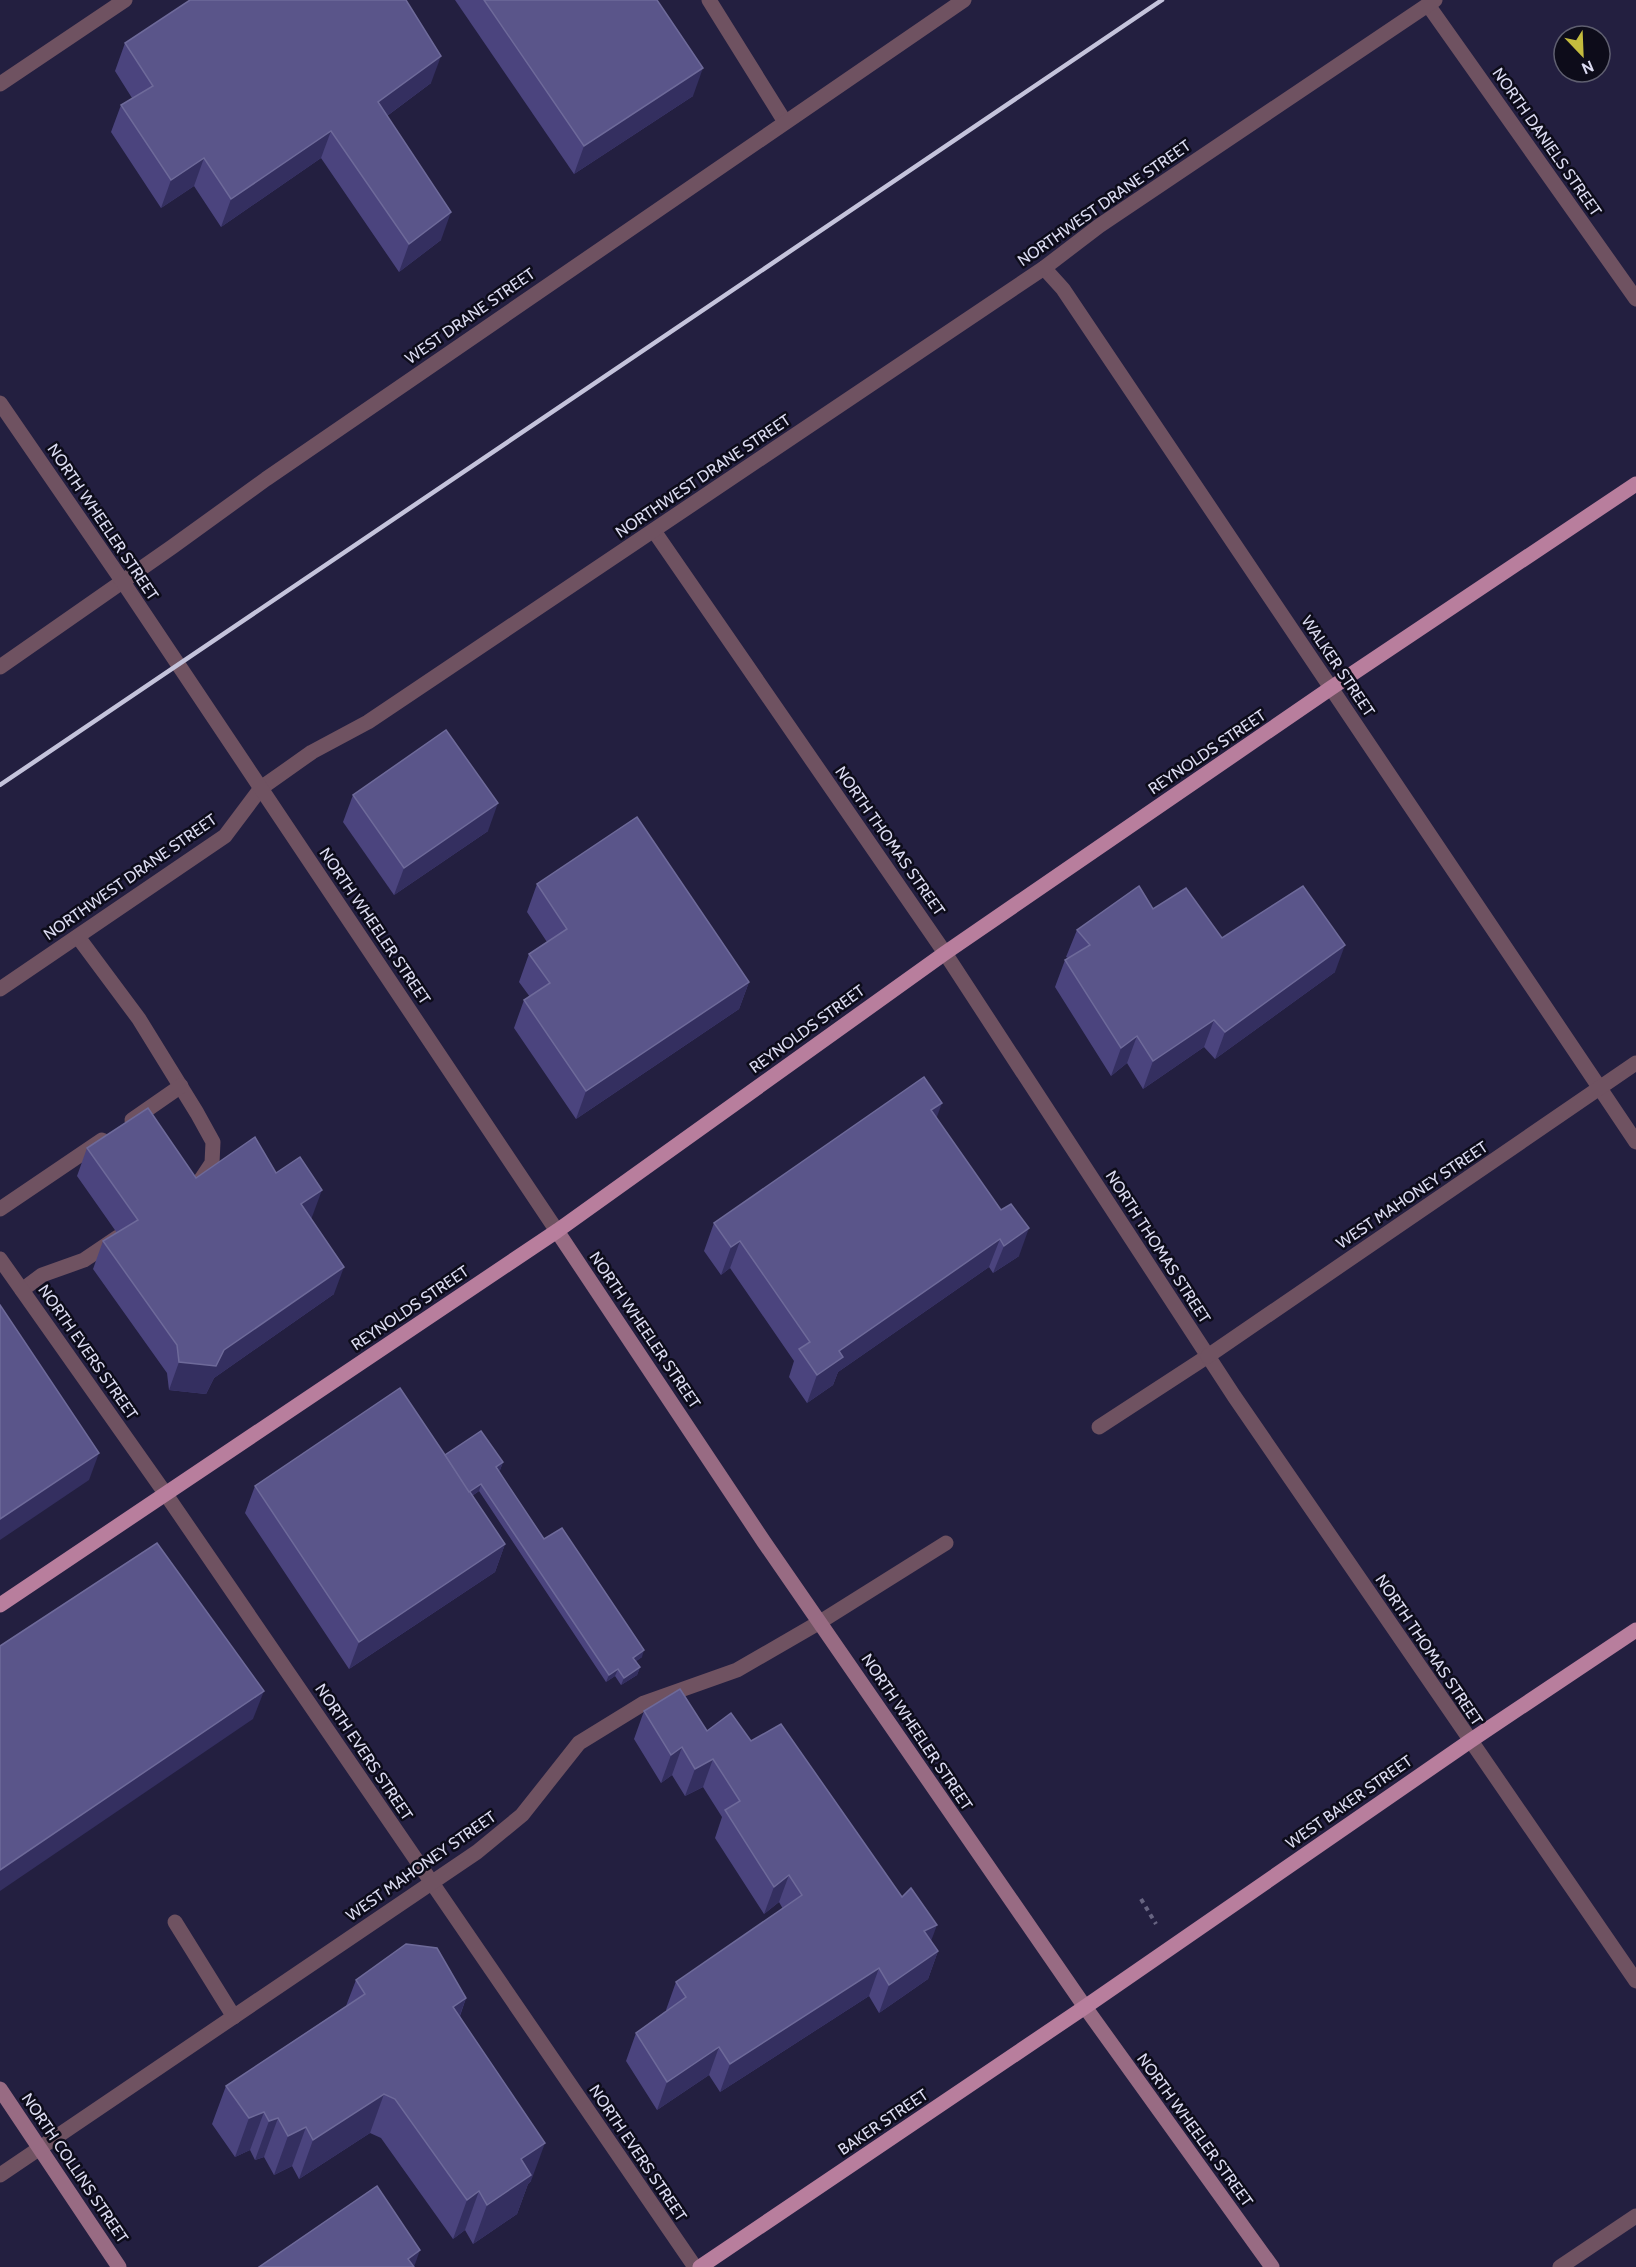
<svg xmlns="http://www.w3.org/2000/svg" width="1636" height="2267" viewBox="0 0 1636 2267" font-family="Cabin,sans-serif">
	<rect width="100%" height="100%" fill="#231f40"/>
	<g fill="none" stroke-linecap="round" stroke-linejoin="round">
		<path stroke="#676481" stroke-width="4" stroke-dasharray="4.5 4.5" stroke-linecap="butt" d="M1141,1899l15,25"/>
		<g stroke="#6f5261" stroke-width="15">
			<path d="M78,937l61,82 58,94 16,29 -1,21 -12,18 -4,3"/>
			<path d="M132,1120l49,-34"/>
			<path d="M0,1209l102,-69"/>
			<path d="M22,1290l20,-15 42,-15 34,-23"/>
			<path d="M1099,1427l109,-71"/>
			<path d="M820,1622l126,-79"/>
			<path d="M175,1922l59,95"/>
		</g>
		<g stroke="#6f5261" stroke-width="15">
			<path d="M709,0l76,122"/>
			<path d="M1428,5l208,294"/>
			<path d="M1044,268l19,21 573,853"/>
			<path d="M654,531l291,422 289,443 402,585"/>
			<path d="M0,667l172,-120 94,-68 698,-479"/>
			<path d="M0,989l225,-153 36,-48 51,-36 56,-30 676,-454 55,-42 336,-226"/>
			<path d="M0,1259l165,234 530,774"/>
			<path d="M1208,1356l428,-293"/>
			<path d="M0,2175l477,-323 45,-37 57,-72 65,-40 93,-33 83,-48"/>
			<path d="M1560,2267l76,-51"/>
		</g>
		<g stroke="#6f5261" stroke-width="15">
			<path d="M0,84l125,-84"/>
			<path d="M0,403l123,179 434,649"/>
		</g>
		<g stroke="#986b83" stroke-width="15">
			<path d="M557,1231l207,311 321,465 187,260"/>
			<path d="M0,2089l119,178"/>
		</g>
		<g stroke="#b87e9d" stroke-width="15">
			<path d="M0,1605l557,-374 388,-278 386,-265 305,-204"/>
			<path d="M700,2267l385,-260 385,-266 166,-111"/>
		</g>
		<path stroke="#c4c3db" stroke-width="4.5" d="M0,785l1162,-785"/>
	</g>
	<g fill="#4b447e">
		<path d="M455,0h202l36,96 -119,78z"/>
		<path d="M125,43l306,40 -44,33 54,124 -42,32 -78,-114 -100,69 -27,-41 -33,22 -50,-76 10,-27 11,-7 -17,-27z"/>
		<path d="M353,795l135,36 -94,64 -51,-73z"/>
		<path d="M537,884l212,98 -10,27 -163,110 -62,-91 10,-28 6,-3 -11,-15 10,-28 18,-12 -20,-30z"/>
		<path d="M1153,909l69,29 113,34 -120,87 -11,-12 -61,42 -16,-26 -16,13 -56,-89 10,-27 3,-2 -2,-1 11,-27z"/>
		<path d="M936,1117l83,139 -26,17 -4,-6 -151,105 -5,13 -26,18 -18,-26 5,-16 -64,-93 -9,7 -17,-24 10,-28z"/>
		<path d="M87,1148l109,30 80,-5 36,44 -1,1 23,76 -120,84 -8,16 -37,-4 -2,-17 -74,-104 10,-28 14,-8 -40,-57z"/>
		<path d="M445,1455l58,7 -3,8 -2,1 46,68 98,118 -6,4 4,6 -3,8 -16,10 -6,-9 -9,6 -127,-191 -7,5 33,48 -10,28 -146,97 -104,-156 10,-27z"/>
		<path d="M644,1711l63,20 44,10 180,200 7,10 -10,28 -49,34 -10,-17 -149,96 -11,-17 -52,35 -31,-49 10,-28 31,-22 -1,-1 10,-28 107,-73 -4,-7 -15,12 -49,-76 7,-21 -19,-30 -18,9 -13,-21 -11,8 -27,-44z"/>
		<path d="M356,1980l110,18 -6,18 71,165 -3,3 -11,30 -44,30 -8,-14 -12,9 -72,-101 -11,-5 -71,46 -7,-13 -18,9 -10,-18 -9,3 -5,-10 -15,7 -23,-33 14,-38 120,-80z"/>
	</g>
	<g fill="#342f60">
		<path d="M441,56l-10,27 -63,47 10,-28z"/>
		<path d="M703,68l-10,28 -119,78 10,-28z"/>
		<path d="M331,131l-10,27 -100,69 10,-28z"/>
		<path d="M204,158l-10,28 -33,22 10,-28z"/>
		<path d="M451,212l-10,28 -42,32 10,-28z"/>
		<path d="M498,803l-10,28 -94,64 10,-27z"/>
		<path d="M1345,945l-10,27 -120,87 10,-27z"/>
		<path d="M749,982l-10,27 -163,110 10,-28z"/>
		<path d="M1214,1020l-10,27 -61,42 10,-28z"/>
		<path d="M1137,1036l-10,27 -16,13 10,-28z"/>
		<path d="M942,1103l-10,27 -1,-20z"/>
		<path d="M322,1190l-10,27 -21,15 10,-28z"/>
		<path d="M1029,1228l-10,28 -26,17 11,-27z"/>
		<path d="M1000,1239l-11,28 -151,105 -5,13 -26,18 10,-28 22,-24z"/>
		<path d="M740,1241l-10,27 -9,7 10,-28z"/>
		<path d="M344,1267l-10,27 -120,84 -8,16 -37,-4 10,-28 45,-12z"/>
		<path d="M99,1453l-10,27 -89,60v-21z"/>
		<path d="M503,1462l-3,8 -7,5 3,-8z"/>
		<path d="M481,1484l-2,7 -27,18 3,-8z"/>
		<path d="M505,1544l-10,28 -146,97 10,-27z"/>
		<path d="M644,1650l-2,7 -11,8 2,-7z"/>
		<path d="M640,1667l-3,8 -16,10 3,-7z"/>
		<path d="M618,1669l-3,7 -9,6 3,-7z"/>
		<path d="M264,1691l-11,28 -253,172v-21z"/>
		<path d="M682,1747l-10,28 -11,8 10,-28z"/>
		<path d="M713,1759l-10,28 -18,9 10,-27z"/>
		<path d="M789,1875l-10,27 -15,12 10,-27z"/>
		<path d="M937,1925l-10,27 -3,-21z"/>
		<path d="M938,1951l-10,28 -49,34 10,-28z"/>
		<path d="M879,1968l-10,28 -149,96 10,-28z"/>
		<path d="M466,1998l-14,39 1,-30z"/>
		<path d="M719,2047l-10,28 -52,35 10,-28z"/>
		<path d="M384,2094l-14,39 -71,46 14,-39z"/>
		<path d="M264,2112l-14,38 -15,7 14,-39z"/>
		<path d="M278,2118l-14,39 -9,3 14,-39z"/>
		<path d="M306,2127l-14,39 -18,9 14,-39z"/>
		<path d="M545,2143l-14,38 -3,3 -11,30 -44,30 14,-39 34,-46z"/>
		<path d="M479,2191l-14,39 -12,9 14,-39z"/>
		<path d="M420,2250l-6,17 -6,-8z"/>
	</g>
	<g fill="#5a558a" stroke="#6e6a9a" stroke-width="1.5">
		<path d="M190,0h216l35,56 -63,46 73,110 -42,32 -78,-113 -100,68 -27,-41 -33,22 -50,-75 32,-19 -28,-43z"/>
		<path d="M484,0h173l46,68 -119,78z"/>
		<path d="M446,730l52,73 -94,65 -51,-73z"/>
		<path d="M637,817l112,165 -163,109 -62,-91 26,-17 -21,-29 38,-25 -30,-45z"/>
		<path d="M1139,886l14,23 33,-21 36,50 81,-52 42,59 -120,87 -11,-12 -61,41 -16,-25 -16,12 -56,-88 25,-15 -13,-15z"/>
		<path d="M924,1077l18,26 -11,7 70,100 10,-6 18,24 -25,18 -4,-7 -161,112 4,6 -26,18 -18,-26 11,-7 -70,-101 -9,6 -17,-24z"/>
		<path d="M148,1108l48,70 59,-41 21,36 24,-16 22,33 -21,14 43,63 -120,83 -8,16 -37,-4 -2,-17 -74,-104 35,-21 -51,-72z"/>
		<path d="M0,1305l99,148 -99,66z"/>
		<path d="M400,1388l105,156 -146,98 -104,-156z"/>
		<path d="M481,1431l22,31 -7,5 48,72 18,-11 82,122 -11,8 7,9 -16,11 -6,-9 -9,6 -128,-191 -12,8 -24,-37z"/>
		<path d="M157,1543l107,148 -264,179v-224z"/>
		<path d="M680,1689l27,42 24,-18 20,28 30,-17 121,173 9,-9 26,37 -13,6 14,20 -49,34 -10,-17 -149,96 -11,-17 -52,35 -31,-49 50,-36 -10,-15 126,-87 -13,-20 -15,12 -49,-77 15,-9 -27,-42 -18,10 -13,-22 -11,8 -27,-44z"/>
		<path d="M406,1944l31,4 29,50 -13,9 92,136 -24,16 10,16 -44,30 -8,-14 -12,9 -72,-101 -11,-5 -71,46 -7,-13 -18,9 -10,-18 -9,3 -5,-9 -15,6 -23,-32 139,-92 -9,-14z"/>
		<path d="M377,2186l43,64 -12,9 6,8h-155z"/>
	</g>
	<g text-anchor="middle" dominant-baseline="central" stroke-width="5" stroke-linejoin="round" paint-order="stroke">
		<g font-size="16" fill="#dbdbf1" stroke="#0d0c1a">
			<text transform="translate(1547 142) rotate(55)">NORTH DANIELS STREET</text>
			<text transform="translate(1104 203) rotate(-35)">NORTHWEST DRANE STREET</text>
			<text transform="translate(470 316) rotate(-35)">WEST DRANE STREET</text>
			<text transform="translate(703 476) rotate(-34)">NORTHWEST DRANE STREET</text>
			<text transform="translate(103 522) rotate(56)">NORTH WHEELER STREET</text>
			<text transform="translate(1338 666) rotate(56)">WALKER STREET</text>
			<text transform="translate(1207 752) rotate(-34)">REYNOLDS STREET</text>
			<text transform="translate(890 841) rotate(55)">NORTH THOMAS STREET</text>
			<text transform="translate(130 877) rotate(-35)">NORTHWEST DRANE STREET</text>
			<text transform="translate(375 926) rotate(56)">NORTH WHEELER STREET</text>
			<text transform="translate(807 1029) rotate(-36)">REYNOLDS STREET</text>
			<text transform="translate(1412 1195) rotate(-34)">WEST MAHONEY STREET</text>
			<text transform="translate(1158 1247) rotate(57)">NORTH THOMAS STREET</text>
			<text transform="translate(410 1308) rotate(-34)">REYNOLDS STREET</text>
			<text transform="translate(645 1330) rotate(56)">NORTH WHEELER STREET</text>
			<text transform="translate(88 1352) rotate(55)">NORTH EVERS STREET</text>
			<text transform="translate(1429 1650) rotate(56)">NORTH THOMAS STREET</text>
			<text transform="translate(917 1732) rotate(56)">NORTH WHEELER STREET</text>
			<text transform="translate(364 1752) rotate(56)">NORTH EVERS STREET</text>
			<text transform="translate(1349 1802) rotate(-35)">WEST BAKER STREET</text>
			<text transform="translate(421 1866) rotate(-35)">WEST MAHONEY STREET</text>
			<text transform="translate(883 2122) rotate(-34)">BAKER STREET</text>
			<text transform="translate(1195 2130) rotate(54)">NORTH WHEELER STREET</text>
			<text transform="translate(638 2153) rotate(56)">NORTH EVERS STREET</text>
			<text transform="translate(75 2168) rotate(56)">NORTH COLLINS STREET</text>
		</g>
	</g>
	<g transform="translate(1582 54) rotate(157)"><circle r="28" fill="#0d0c1a" stroke="#5f5f70" stroke-width="1.5"/>
	<path d="M0-4.5L10 22L0 15L-10 22Z" fill="#c4bc3e"/>
	<text y="-9" font-size="16" font-weight="bold" text-anchor="middle" fill="#dbdbf1">N</text>
	</g>
</svg>
